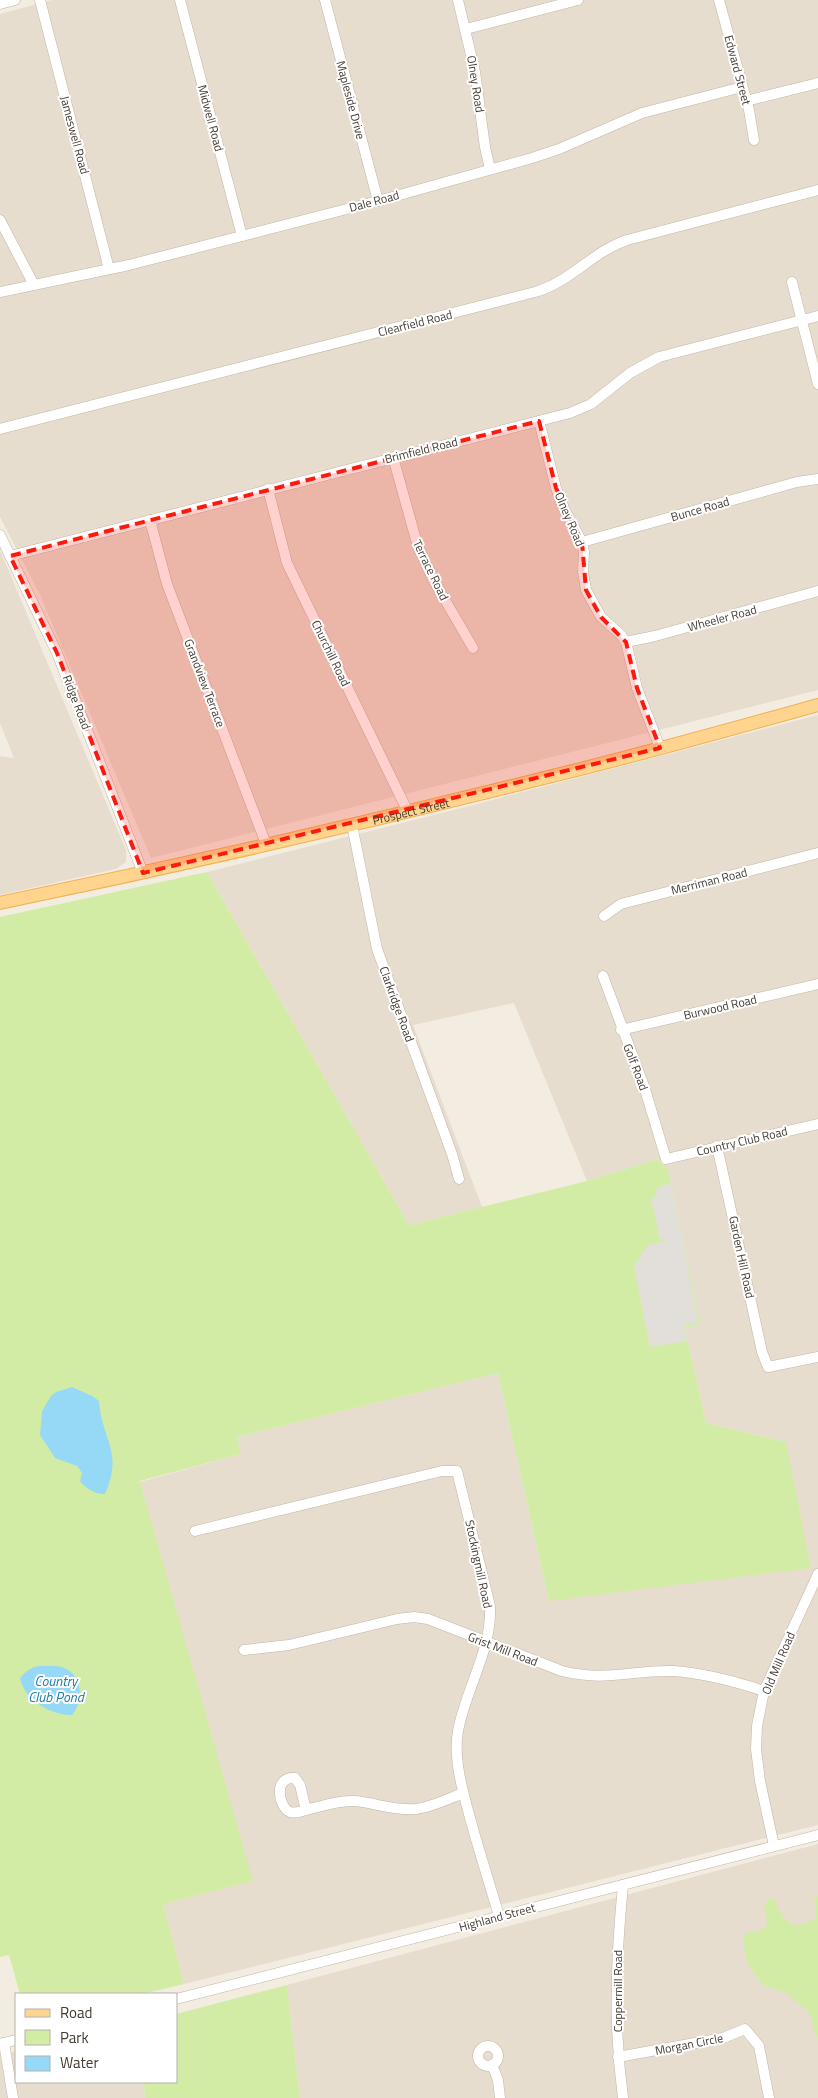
<svg xmlns="http://www.w3.org/2000/svg" width="818" height="2098" viewBox="0 0 818 2098" font-family="'Titillium Web',sans-serif">
	<rect width="100%" height="100%" fill="#f3ece1"/>
	<g fill="#e7ddcf">
		<path d="M52,0h766v690l-667,168 -111,-263 -40,-78v-503z"/>
		<path d="M0,550l126,300v12l-10,7 -116,26v-139l14,2 -14,-35z"/>
		<path d="M818,715v1110l-634,159 -21,-80 89,-23 -112,-399 101,-28 -4,-17 261,-64 51,228 237,-159 -80,-19 -21,-95 16,-4 -33,-155 -10,-10 -71,22 -73,-178 -101,22 69,182 -73,18 -202,-353 266,-67z"/>
		<path d="M818,1844v254h-518l-13,-113z"/>
		<path d="M16,2051v31h128l1,16h-145v-43z"/>
	</g>
	<g fill="#d3eca5">
		<path d="M207,872l202,353 178,-44 71,-22 10,10 33,155 -16,4 21,95 80,19 25,126 -262,33 -51,-228 -261,64 4,17 -101,27 113,400 -90,23 21,80 -42,10h-122l-11,-39 -9,2v-1040z"/>
		<path d="M818,1896v143l-6,-13v-8l-5,-8 -22,-18 -20,-6 -10,-11 -8,-13 -4,-24 3,-5c24,-3 23,-5 18,-28l5,-7 6,1c2,9 11,27 23,26 6,0 10,-4 16,-5l2,-7 -2,-14z"/>
		<path d="M287,1985l13,113h-155l-1,-16h32v-68z"/>
	</g>
	<path fill="#e2dfdb" d="M671,1184l28,138 -15,3 3,16 -37,6 -16,-81 14,-21 18,-4 -1,-2h-5l-9,-40 6,-2 -2,-7 8,-5z"/>
	<g fill="#96d9f7">
		<path d="M72,1387l20,9 7,5c3,40 25,51 6,93 -9,1 -20,-6 -25,-13l2,-8 -5,-7 -22,-8 -15,-23 2,-24 9,-15 5,-4z"/>
		<path d="M40,1666c8,0 17,-1 24,2 19,7 20,34 8,47 -21,1 -48,-16 -52,-37 6,-7 11,-11 20,-12z"/>
	</g>
	<g fill="none" stroke-linecap="round" stroke-linejoin="round">
		<defs>
			<g id="minor">
				<path d="M40,0l69,269"/>
				<path d="M180,0l62,236"/>
				<path d="M325,0l53,201"/>
				<path d="M458,0l17,72 10,75 5,22"/>
				<path d="M719,0l30,110 5,30"/>
				<path d="M0,4l15,-4"/>
				<path d="M466,29l112,-29"/>
				<path d="M746,101l72,-18"/>
				<path d="M0,220l34,65"/>
				<path d="M792,282l26,102"/>
				<path d="M0,292l129,-27 249,-64 154,-43 27,-9 83,-36 100,-26"/>
				<path d="M539,421l17,67 9,23 17,31 2,10 -1,20 3,18 15,27 20,18 5,7 11,46 23,60"/>
				<path d="M0,429l535,-137c37,-11 57,-40 92,-52l191,-50"/>
				<path d="M393,457l25,90 16,34 39,67"/>
				<path d="M268,489l19,74 121,249"/>
				<path d="M150,520l17,64 99,260"/>
				<path d="M0,535l57,118 86,220"/>
				<path d="M582,542l215,-60 21,-3"/>
				<path d="M10,556l560,-143 21,-9 39,-31 29,-16 159,-41"/>
				<path d="M626,642l29,-6 163,-45"/>
				<path d="M352,825l25,124 75,205 7,25"/>
				<path d="M604,916l17,-12 197,-51"/>
				<path d="M603,976l41,110 22,73 152,-35"/>
				<path d="M621,1030l197,-46"/>
				<path d="M717,1146l45,206 6,15 50,-10"/>
				<path d="M195,1531l247,-60h15l33,135c2,44 -24,82 -32,125 -6,32 9,74 17,105 8,26 16,53 24,80"/>
				<path d="M244,1650l45,-5 108,-26 17,-2 14,2 134,52c43,11 70,-1 111,0 31,2 61,10 91,20"/>
				<path d="M306,1810c-5,1 -10,4 -16,2 -11,-4 -18,-36 5,-34l5,7 6,25c16,-4 33,-10 49,-9 21,2 40,10 61,8 16,-2 32,-10 47,-16"/>
				<path d="M774,1846l-14,-65 -4,-32 1,-23 7,-35 54,-117"/>
				<path d="M623,1885c-7,74 -10,138 0,213"/>
				<path d="M176,1999l642,-164"/>
				<path d="M4,2043l9,55"/>
				<path d="M0,2044l16,-4"/>
				<circle cx="488" cy="2056" r="10"/>
				<path d="M618,2057l105,-19 22,-9 14,17 10,52"/>
				<path d="M492,2065l6,15 2,18"/>
			</g>
			<g id="major">
				<path id="s1" d="M0,903c183,-38 366,-80 548,-126 91,-22 180,-47 270,-72"/>
			</g>
		</defs>
		<use href="#minor" stroke="#c1b5a6" stroke-width="11"/>
		<use href="#major" stroke="#f0b152" stroke-width="14"/>
		<use href="#minor" stroke="#fff" stroke-width="10"/>
		<use href="#major" stroke="#ffd48e" stroke-width="12"/>
	</g>
	<path fill="#ff190c" fill-opacity="0.2" stroke="#ff190c" stroke-width="4" stroke-dasharray="10 6" stroke-linejoin="round" d="M539,421l17,67 26,54 4,48 15,27 25,25 11,46 23,60 -517,125 -86,-220 -47,-97z"/>
	<g text-anchor="middle" dominant-baseline="central" stroke-width="4" stroke-linejoin="round" paint-order="stroke">
		<g font-size="12" fill="#443b32" stroke="#fff">
			<text transform="translate(738 70) rotate(75)">Edward Street</text>
			<text transform="translate(476 84) rotate(81)">Olney Road</text>
			<text transform="translate(351 100) rotate(75)">Mapleside Drive</text>
			<text transform="translate(211 118) rotate(75)">Midwell Road</text>
			<text transform="translate(75 135) rotate(75)">Jameswell Road</text>
			<text transform="translate(374 201) rotate(-15)">Dale Road</text>
			<text transform="translate(415 323) rotate(-14)">Clearfield Road</text>
			<text transform="translate(421 450) rotate(-14)">Brimfield Road</text>
			<text transform="translate(700 509) rotate(-16)">Bunce Road</text>
			<text transform="translate(570 519) rotate(67)">Olney Road</text>
			<text transform="translate(431 570) rotate(64)">Terrace Road</text>
			<text transform="translate(722 618) rotate(-15)">Wheeler Road</text>
			<text transform="translate(331 653) rotate(64)">Churchill Road</text>
			<text transform="translate(205 683) rotate(69)">Grandview Terrace</text>
			<text transform="translate(77 702) rotate(69)">Ridge Road</text>
			<text stroke="none"><textPath href="#s1" startOffset="421">Prospect Street</textPath></text>
			<text transform="translate(709 881) rotate(-14)">Merriman Road</text>
			<text transform="translate(397 1004) rotate(70)">Clarkridge Road</text>
			<text transform="translate(720 1007) rotate(-13)">Burwood Road</text>
			<text transform="translate(636 1067) rotate(69)">Golf Road</text>
			<text transform="translate(742 1141) rotate(-13)">Country Club Road</text>
			<text transform="translate(742 1257) rotate(78)">Garden Hill Road</text>
			<text transform="translate(479 1564) rotate(78)">Stockingmill Road</text>
			<text transform="translate(503 1649) rotate(21)">Grist Mill Road</text>
			<text transform="translate(778 1663) rotate(-67)">Old Mill Road</text>
			<text transform="translate(497 1917) rotate(-15)">Highland Street</text>
			<text transform="translate(617 1991) rotate(-90)">Coppermill Road</text>
			<text transform="translate(689 2044) rotate(-11)">Morgan Circle</text>
		</g>
		<g font-size="14" font-style="italic" fill="#1f7ca9" stroke="#fff">
			<text x="56" y="1680">Country<tspan x="56" dy="16">Club Pond</tspan></text>
		</g>
	</g>
	<rect x="15" y="1993" width="162" height="90" fill="#ffffff" stroke="#b4b1ad"/>
	<rect x="25" y="2009" width="25" height="8" fill="#ffd48e" stroke="#b4b1ad"/>
	<text x="60" y="2018" font-size="15" fill="#443b32">Road</text>
	<rect x="25" y="2030" width="25" height="15" fill="#d3eca5" stroke="#b4b1ad"/>
	<text x="60" y="2043" font-size="15" fill="#443b32">Park</text>
	<rect x="25" y="2056" width="25" height="15" fill="#96d9f7" stroke="#b4b1ad"/>
	<text x="60" y="2068" font-size="15" fill="#443b32">Water</text>
</svg>
